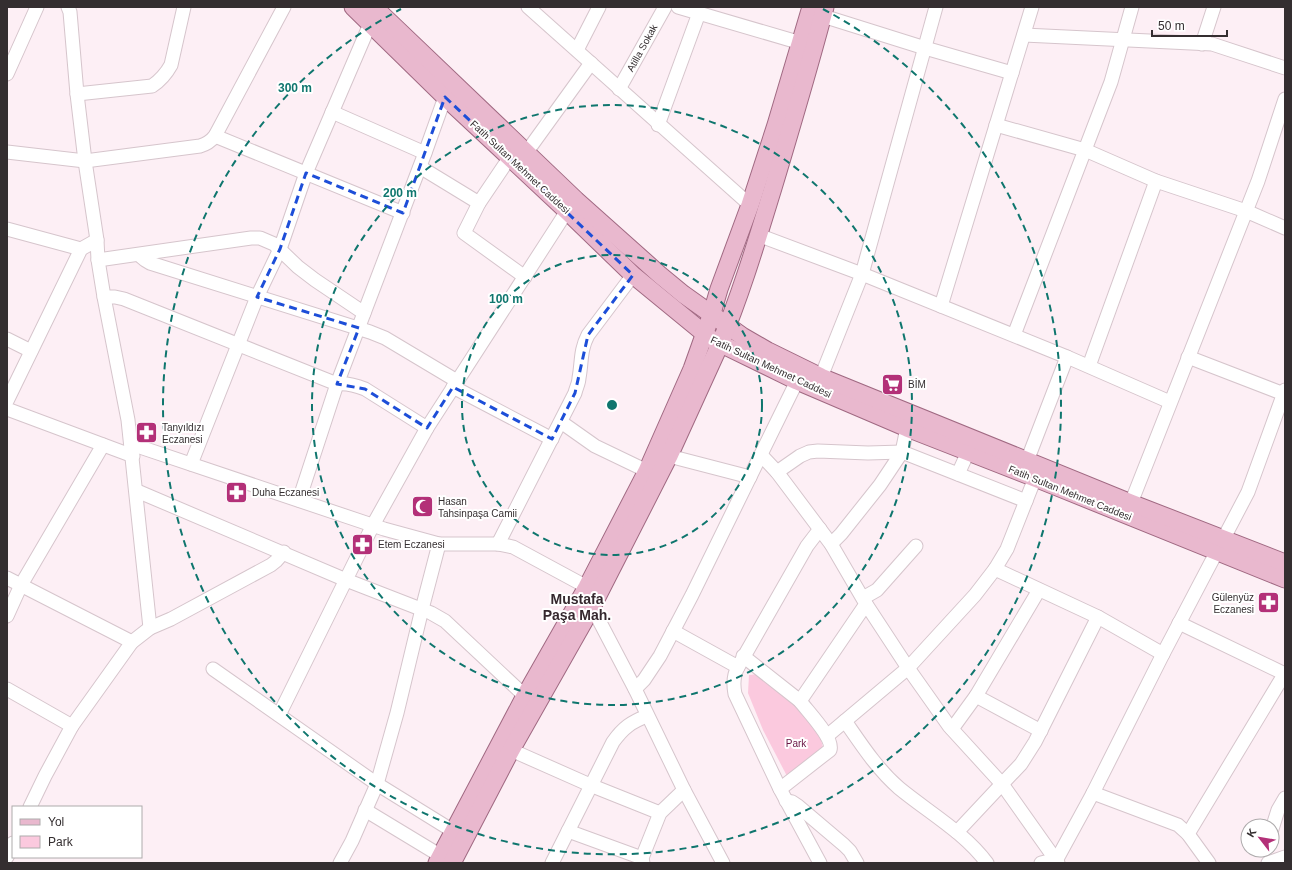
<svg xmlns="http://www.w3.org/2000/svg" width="1292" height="870" viewBox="0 0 1292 870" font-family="Helvetica,sans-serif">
	<rect width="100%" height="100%" fill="#fdeff5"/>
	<path fill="#fbc9de" d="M759,674l49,43 12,19 4,15 -36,27 -25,-48 -15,-37 1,-18z"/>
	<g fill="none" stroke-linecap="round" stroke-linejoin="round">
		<defs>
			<g id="minor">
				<path d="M68,7l2,5 7,82 8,67 12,79 1,20 6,37 24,123 22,208"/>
				<path d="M528,7l222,198"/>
				<path d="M678,7l123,36"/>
				<path d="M823,16l102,32 87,25"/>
				<path d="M1024,35l188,9 73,24"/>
				<path d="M1202,44l12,-37"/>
				<path d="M577,50l22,-43"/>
				<path d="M7,74l30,-67"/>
				<path d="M619,89l46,-82"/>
				<path d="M77,94l75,-8c9,-6 14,-12 19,-21l13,-58"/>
				<path d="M332,112l93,41"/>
				<path d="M658,125l41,-112"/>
				<path d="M996,125l89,25 71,31 90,30 39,17"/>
				<path d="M215,136l188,77"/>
				<path d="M7,152l78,9 115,-15c7,-2 11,-5 15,-10l69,-129"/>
				<path d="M526,153l65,-90"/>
				<path d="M510,157l-31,46 -15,30 61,44"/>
				<path d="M420,167l59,36"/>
				<path d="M7,229l74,20"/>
				<path d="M758,235l104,39 205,83 -40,104"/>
				<path d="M139,255l6,5 5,3 220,69 15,6 72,43"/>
				<path d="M98,260l153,-22h9l14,6 24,23 17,13 49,33"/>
				<path d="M104,297h11l9,2 213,85c10,-1 18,1 28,5l62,39"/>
				<path d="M941,306l91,-299"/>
				<path d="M1014,335l97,-253 21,-75"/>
				<path d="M7,339l24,12"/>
				<path d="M1067,357l103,45"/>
				<path d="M1188,357l96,37"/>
				<path d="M1089,366l67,-185"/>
				<path d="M821,377l41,-103 74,-267"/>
				<path d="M453,387l99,52"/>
				<path d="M7,401l74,-152 16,-9"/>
				<path d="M7,409l126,47"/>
				<path d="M561,422l34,24 52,25"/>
				<path d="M131,444l253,85 55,15h59l15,3 74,40 5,20 43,82 49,101 39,73"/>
				<path d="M669,456l81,21"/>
				<path d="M191,464l66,-167 23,-48 26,-76 64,-149"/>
				<path d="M777,472l23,-16 9,-4 9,-1 50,2 34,-1 124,49"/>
				<path d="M958,474l10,-22"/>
				<path d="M137,491l209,89 85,33 14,8 80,75"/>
				<path d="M299,500l38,-116 88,-231 20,-56"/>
				<path d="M1131,503l127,-322 27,-82"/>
				<path d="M498,544l77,-151c1,-5 4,-10 4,-15 3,-16 1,-28 9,-43l45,-60"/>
				<path d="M831,544l10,-10 39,-49 22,-33 5,-24"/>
				<path d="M995,569l103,48 65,37"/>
				<path d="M7,578l125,64"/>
				<path d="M863,598l14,-8 39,-44"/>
				<path d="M866,604l42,64 41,58 53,58 56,79"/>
				<path d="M7,616l14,-31 82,-140"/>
				<path d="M1179,623l106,51"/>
				<path d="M673,631l65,36 69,-121 13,-17"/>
				<path d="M743,656l57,45 66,-97 -35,-60 -54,-72 -16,-17"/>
				<path d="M738,667c-5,9 -5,17 -3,27l45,95 40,74"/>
				<path d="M213,669l164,115 76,47"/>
				<path d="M7,689l65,37"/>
				<path d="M635,689l9,-9 16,-24 32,-61 105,-214"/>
				<path d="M976,696l65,35"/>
				<path d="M279,715l94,-190 54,-97 140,-217"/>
				<path d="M845,721c16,23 32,48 54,67 29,24 65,44 88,75"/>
				<path d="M952,729l24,-33 63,-106"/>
				<path d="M827,736l81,-68 67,-73 20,-26 12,-20 28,-71"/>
				<path d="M511,750l79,35 70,28"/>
				<path d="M780,789l50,-39c4,-12 -22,-38 -30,-49"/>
				<path d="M1093,793l85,32 10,9 21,29"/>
				<path d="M786,801l6,1 6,4 46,39 6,6 7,12"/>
				<path d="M30,807l15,-31 27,-50 60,-84 18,-14 21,-9 100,-54 5,-4 8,-9"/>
				<path d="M365,810l76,46"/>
				<path d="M1272,829l6,-19 7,-12"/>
				<path d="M568,831l74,27"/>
				<path d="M957,832l45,-48 19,-20 14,-22 63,-125"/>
				<path d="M1188,834l97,-161"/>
				<path d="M7,857l6,-14"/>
				<path d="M340,863l12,-22 25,-57 20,-71 25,-104 17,-65"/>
				<path d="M552,863l61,-121c10,-14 18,-20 34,-26"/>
				<path d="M643,863l-1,-5 18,-45 24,-23"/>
				<path d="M1041,863l16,-4 36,-66 70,-139 85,-162 37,-102"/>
				<path d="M1268,863l17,-6"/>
			</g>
			<g id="major">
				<path d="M353,7l92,90 122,114 66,64 78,64 86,42 110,47 128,50 250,101"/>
				<path d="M374,7l202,193 84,75 23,19 59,42 26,15 53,26 310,126 154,60"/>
				<path d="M437,863l88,-167 62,-109 60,-116 45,-102 20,-56 7,-24 31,-84 26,-80 35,-118"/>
				<path d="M452,863l59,-113 81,-143 77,-151 51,-112c21,-50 37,-104 53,-156 18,-60 36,-120 52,-181"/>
			</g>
		</defs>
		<use href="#minor" stroke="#d6c5cc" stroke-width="15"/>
		<use href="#major" stroke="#a06982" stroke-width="19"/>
		<use href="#minor" stroke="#fff" stroke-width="13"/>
		<use href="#major" stroke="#e9b8ce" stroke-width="17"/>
	</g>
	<path fill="none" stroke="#1d4ed8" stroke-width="3" stroke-dasharray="8 5" stroke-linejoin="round" d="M445,97l188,178 -45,60 -13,58 -23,46 -99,-52 -26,41 -62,-39 -28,-5 22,-56 -102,-31 23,-48 26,-76 97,40z"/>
	<g fill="none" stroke="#0f766e" stroke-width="2" stroke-dasharray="7 5">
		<circle cx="612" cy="405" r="150"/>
		<circle cx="612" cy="405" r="300"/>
		<path d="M823 9A449 449 0 1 1 401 9"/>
	</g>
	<defs>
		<symbol id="supermarket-square" viewBox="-11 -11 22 22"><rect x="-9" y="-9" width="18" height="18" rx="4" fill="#b33078" stroke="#fff"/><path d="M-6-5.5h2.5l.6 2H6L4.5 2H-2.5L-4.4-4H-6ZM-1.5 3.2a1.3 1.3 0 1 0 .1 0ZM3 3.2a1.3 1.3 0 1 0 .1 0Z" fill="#fff"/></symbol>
		<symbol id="pharmacy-square" viewBox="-11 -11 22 22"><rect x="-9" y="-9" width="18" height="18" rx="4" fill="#b33078" stroke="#fff"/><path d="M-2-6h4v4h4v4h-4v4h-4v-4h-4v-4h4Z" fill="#fff"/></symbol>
		<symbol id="mosque-square" viewBox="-11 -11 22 22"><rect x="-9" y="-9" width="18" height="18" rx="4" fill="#b33078" stroke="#fff"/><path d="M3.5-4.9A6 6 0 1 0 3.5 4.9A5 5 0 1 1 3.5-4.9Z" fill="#fff"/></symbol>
	</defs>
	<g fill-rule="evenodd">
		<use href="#supermarket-square" x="880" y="372" width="25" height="25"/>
		<use href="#pharmacy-square" x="134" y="420" width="25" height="25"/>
		<use href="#pharmacy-square" x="224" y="480" width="25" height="25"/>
		<use href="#mosque-square" x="410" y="494" width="25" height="25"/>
		<use href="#pharmacy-square" x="350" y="532" width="25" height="25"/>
		<use href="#pharmacy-square" x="1256" y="590" width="25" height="25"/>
	</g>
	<g text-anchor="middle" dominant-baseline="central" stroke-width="4" stroke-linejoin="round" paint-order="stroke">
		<g font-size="10" fill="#342e30" stroke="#fff">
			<text transform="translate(642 48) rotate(-61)">Atilla Sokak</text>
			<text transform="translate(520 167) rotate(43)">Fatih Sultan Mehmet Caddesi</text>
			<text transform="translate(771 367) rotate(25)">Fatih Sultan Mehmet Caddesi</text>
			<text transform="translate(1070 493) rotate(22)">Fatih Sultan Mehmet Caddesi</text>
		</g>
		<g font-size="10" fill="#342e30" stroke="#fff" text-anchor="start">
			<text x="908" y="384">BİM</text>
			<text x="162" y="427">Tanyıldızı<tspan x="162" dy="12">Eczanesi</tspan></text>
			<text x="252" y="492">Duha Eczanesi</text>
			<text x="438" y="501">Hasan<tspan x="438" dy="12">Tahsinpaşa Camii</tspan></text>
			<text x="378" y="544">Etem Eczanesi</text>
			<text x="1254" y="597" text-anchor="end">Gülenyüz<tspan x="1254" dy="12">Eczanesi</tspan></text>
		</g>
		<g font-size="10" fill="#681443" stroke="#fff">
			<text x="796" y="743">Park</text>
		</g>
		<g font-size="14" font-weight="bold" fill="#35282e" stroke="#fff">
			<text x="577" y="599">Mustafa<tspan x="577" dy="16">Paşa Mah.</tspan></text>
		</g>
	</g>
	<circle cx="612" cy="405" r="6" fill="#0f766e" stroke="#fff" stroke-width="2"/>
	<g font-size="12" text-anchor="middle" font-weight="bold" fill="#0f766e" stroke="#fff" stroke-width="4" stroke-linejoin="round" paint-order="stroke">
		<text x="295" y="92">300 m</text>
		<text x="400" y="197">200 m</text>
		<text x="506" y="303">100 m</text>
	</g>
	<rect width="1292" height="870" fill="none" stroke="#342e30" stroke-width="16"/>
	<rect x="12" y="806" width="130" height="52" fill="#ffffff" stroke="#aeabac"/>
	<rect x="20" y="819" width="20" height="6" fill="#e9b8ce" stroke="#aeabac"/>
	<text x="48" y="826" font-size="12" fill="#342e30">Yol</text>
	<rect x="20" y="836" width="20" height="12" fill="#fbc9de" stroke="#aeabac"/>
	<text x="48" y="846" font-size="12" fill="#342e30">Park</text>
	<g transform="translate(1260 838) rotate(301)"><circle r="19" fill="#ffffff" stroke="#aeabac"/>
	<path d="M0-3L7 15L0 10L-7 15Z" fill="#b33078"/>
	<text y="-6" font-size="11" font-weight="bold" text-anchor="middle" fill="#342e30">K</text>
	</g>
	<path d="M1152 30v6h75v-6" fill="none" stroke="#342e30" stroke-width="2"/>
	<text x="1158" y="30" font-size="12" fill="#342e30" stroke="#ffffff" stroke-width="3" paint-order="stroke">50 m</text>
</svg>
